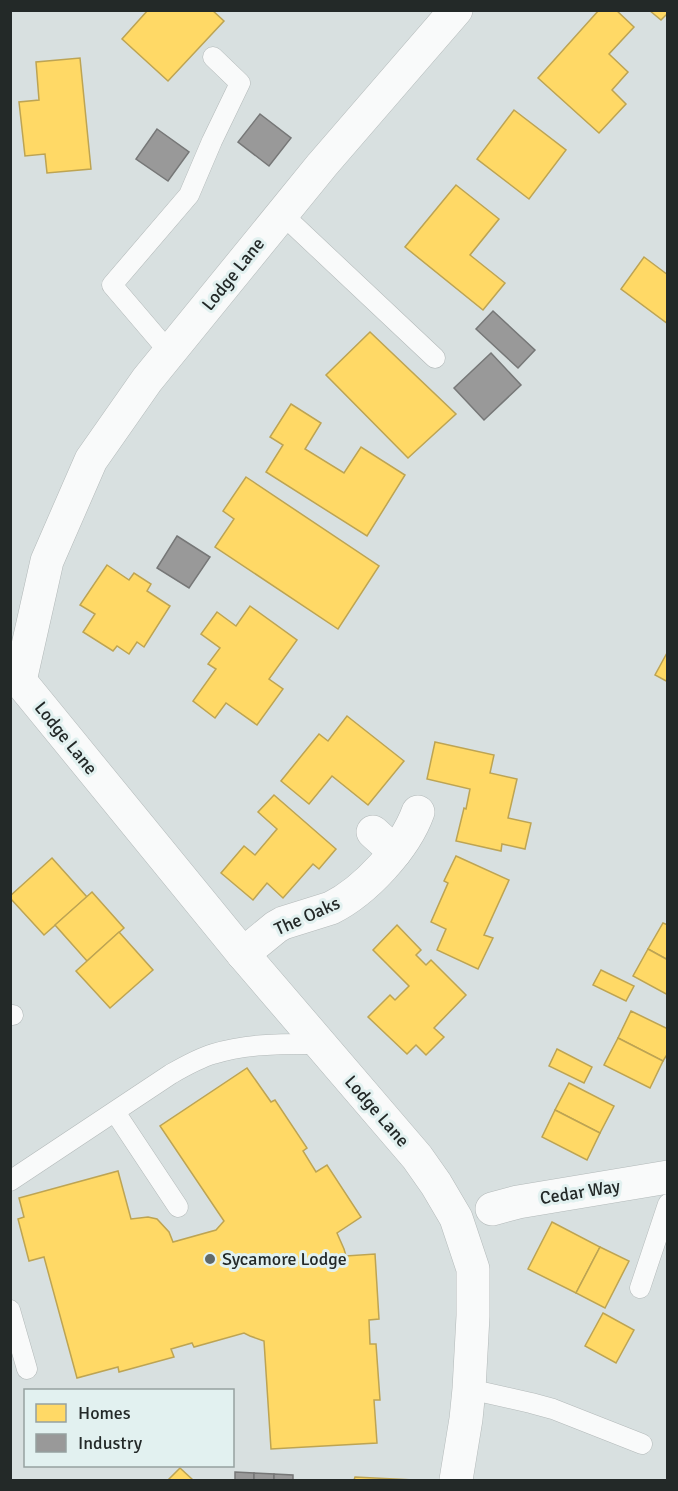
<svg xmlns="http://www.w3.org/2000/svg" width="678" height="1491" viewBox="0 0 678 1491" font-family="Signika,sans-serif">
	<rect width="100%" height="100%" fill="#d8e0e0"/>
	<g fill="#ffd966" stroke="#bda453" stroke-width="1.5">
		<path d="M148,10h64l12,11 -56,60 -46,-42z"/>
		<path d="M599,10h17l18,17 -25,27 19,18 -16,18 14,14 -27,29 -61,-55z"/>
		<path d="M649,10h19v3l-7,7z"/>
		<path d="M80,58l11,111 -44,4 -2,-19 -20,2 -6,-54 20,-2 -3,-38z"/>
		<path d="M514,110l52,40 -37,49 -52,-40z"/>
		<path d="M456,185l43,34 -29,36 35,28 -22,27 -78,-63z"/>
		<path d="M644,257l24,18v49l-47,-35z"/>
		<path d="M370,332l86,82 -48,44 -82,-83z"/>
		<path d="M291,404l30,19 -16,26 39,24 17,-26 44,28 -38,61 -101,-64 17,-27 -13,-8z"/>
		<path d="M246,477l133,89 -41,63 -123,-82 19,-28 -11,-8z"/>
		<path d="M107,565l22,15 5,-7 17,11 -4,7 23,15 -26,41 -7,-5 -8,12 -12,-8 -4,5 -30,-19 12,-18 -15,-9z"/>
		<path d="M250,606l47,34 -28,39 14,10 -26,36 -31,-22 -11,15 -22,-17 23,-32 -8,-5 12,-16 -19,-14 16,-22 19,14z"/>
		<path d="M668,651v31l-13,-7z"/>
		<path d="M347,716l57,45 -36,44 -36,-29 -23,28 -28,-23 38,-47 9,7z"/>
		<path d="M435,742l59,13 -4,18 27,6 -9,39 23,5 -6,26 -23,-5 -1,7 -45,-10 8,-33 2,1 4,-20 -43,-10z"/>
		<path d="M274,795l62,54 -17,20 -6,-5 -30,34 -16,-15 -14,17 -32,-27 23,-27 11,9 22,-26 -19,-17z"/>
		<path d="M456,856l53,24 -25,55 9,3 -15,31 -41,-19 9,-21 -15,-7 17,-39 -4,-2z"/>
		<path d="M52,858l35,39 -43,38 -34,-37v-2z"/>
		<path d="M92,892l32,36 -37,33 -32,-36z"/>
		<path d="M663,923l5,2v35l-20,-11z"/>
		<path d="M397,925l24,25 -5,5 10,10 5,-5 35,35 -32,33 10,9 -18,18 -10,-10 -9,9 -39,-37 22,-22 5,5 14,-14 -36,-36z"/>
		<path d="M119,932l34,38 -43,38 -34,-37z"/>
		<path d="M648,949l20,11v35l-35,-19z"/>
		<path d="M601,970l33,16 -8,15 -33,-16z"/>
		<path d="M631,1011l37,18v24l-5,8 -45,-23z"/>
		<path d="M618,1038l45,23 -13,27 -46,-23z"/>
		<path d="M557,1049l35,18 -8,16 -35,-17z"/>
		<path d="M247,1068l24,34 4,-2 32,48 -4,3 13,21 11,-7 34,52 -24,16 7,16 2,7 29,-2 4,65 -10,1 1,24h6l4,56h-6l3,43 -106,6 -7,-108 -14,-5 -6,-3 -50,14 -2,-4 -21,6 3,8 -55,15 -1,-5 -41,11 -33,-121 -15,4 -11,-42 6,-2 -5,-19 99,-27 13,48 17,-2 9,2 12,13 4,10 43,-12 8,-9 -64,-95z"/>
		<path d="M569,1083l45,23 -14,27 -45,-23z"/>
		<path d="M555,1110l45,23 -13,27 -45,-23z"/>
		<path d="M552,1222l48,25 -24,46 -48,-24z"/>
		<path d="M600,1247l29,14 -24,47 -29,-15z"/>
		<path d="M603,1313l31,17 -18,33 -31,-17z"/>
		<path d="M180,1468l13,12h-25z"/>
		<path d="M355,1477l59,3h-60z"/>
	</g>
	<g fill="#999" stroke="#767777" stroke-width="1.5">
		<path d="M260,114l31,24 -22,28 -31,-24z"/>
		<path d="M157,129l32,23 -21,29 -32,-22z"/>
		<path d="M493,311l42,39 -17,18 -42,-39z"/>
		<path d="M491,353l30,32 -37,35 -30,-32z"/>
		<path d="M177,536l33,21 -21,31 -32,-20z"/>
		<path d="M235,1472l19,1v7h-19z"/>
		<path d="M254,1473l20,1v6h-20z"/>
		<path d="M274,1474l19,1v5h-19z"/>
	</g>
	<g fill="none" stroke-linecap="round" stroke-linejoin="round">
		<defs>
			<g id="service">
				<path d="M282,214l153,144"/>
				<path d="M170,353l-58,-68 77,-90 23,-54 28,-58 -27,-26"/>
				<path d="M10,1015h3"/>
				<path d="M115,1112l63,95"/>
				<path d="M10,1181l161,-107c14,-8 28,-16 42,-20 35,-11 71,-10 107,-10"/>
				<path d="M640,1288l28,-84"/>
				<path d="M10,1310l17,59"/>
				<path d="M469,1389l62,14 22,6 89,35"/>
			</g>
			<g id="minor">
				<path d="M10,672l10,9 223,273 174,203 19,27 20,34 17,51v47l-4,73 -3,30 -10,61"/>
				<path d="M20,681l27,-120 44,-101 56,-80 175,-215 134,-155"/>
				<path d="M373,832l22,20"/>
				<path d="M243,954l33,-27 7,-4 48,-15c34,-17 74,-60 87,-96"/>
				<path d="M492,1209l26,-7 150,-25"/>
			</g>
		</defs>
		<use href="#service" stroke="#b3b9b9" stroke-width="21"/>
		<use href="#minor" stroke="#b3b9b9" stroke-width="34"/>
		<use href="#service" stroke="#f9fafa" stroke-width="20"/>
		<use href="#minor" stroke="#f9fafa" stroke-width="33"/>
	</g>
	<circle fill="#626968" stroke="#e2f1f0" stroke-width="2" cx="210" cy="1259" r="6"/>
	<g text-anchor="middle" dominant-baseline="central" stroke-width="6" stroke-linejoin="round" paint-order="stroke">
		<g font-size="18" fill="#232928" stroke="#e2f1f0">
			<text transform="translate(233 274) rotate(-51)">Lodge Lane</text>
			<text transform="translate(66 738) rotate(51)">Lodge Lane</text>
			<text transform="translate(307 916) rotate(-24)">The Oaks</text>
			<text transform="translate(377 1111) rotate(49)">Lodge Lane</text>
			<text transform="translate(580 1192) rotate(-9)">Cedar Way</text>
		</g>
		<g font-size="18" fill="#232928" stroke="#e2f1f0" text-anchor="start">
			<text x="222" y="1259">Sycamore Lodge</text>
		</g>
	</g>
	<rect width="678" height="1491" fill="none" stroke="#232928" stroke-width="24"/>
	<rect x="24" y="1389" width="210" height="78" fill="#e2f1f0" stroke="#96a1a0" stroke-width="1.5"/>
	<rect x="36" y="1404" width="30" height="18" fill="#ffd966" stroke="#96a1a0" stroke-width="1.5"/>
	<text x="78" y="1419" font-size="18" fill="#232928">Homes</text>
	<rect x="36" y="1434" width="30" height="18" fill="#999999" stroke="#96a1a0" stroke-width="1.5"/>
	<text x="78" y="1449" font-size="18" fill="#232928">Industry</text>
</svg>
